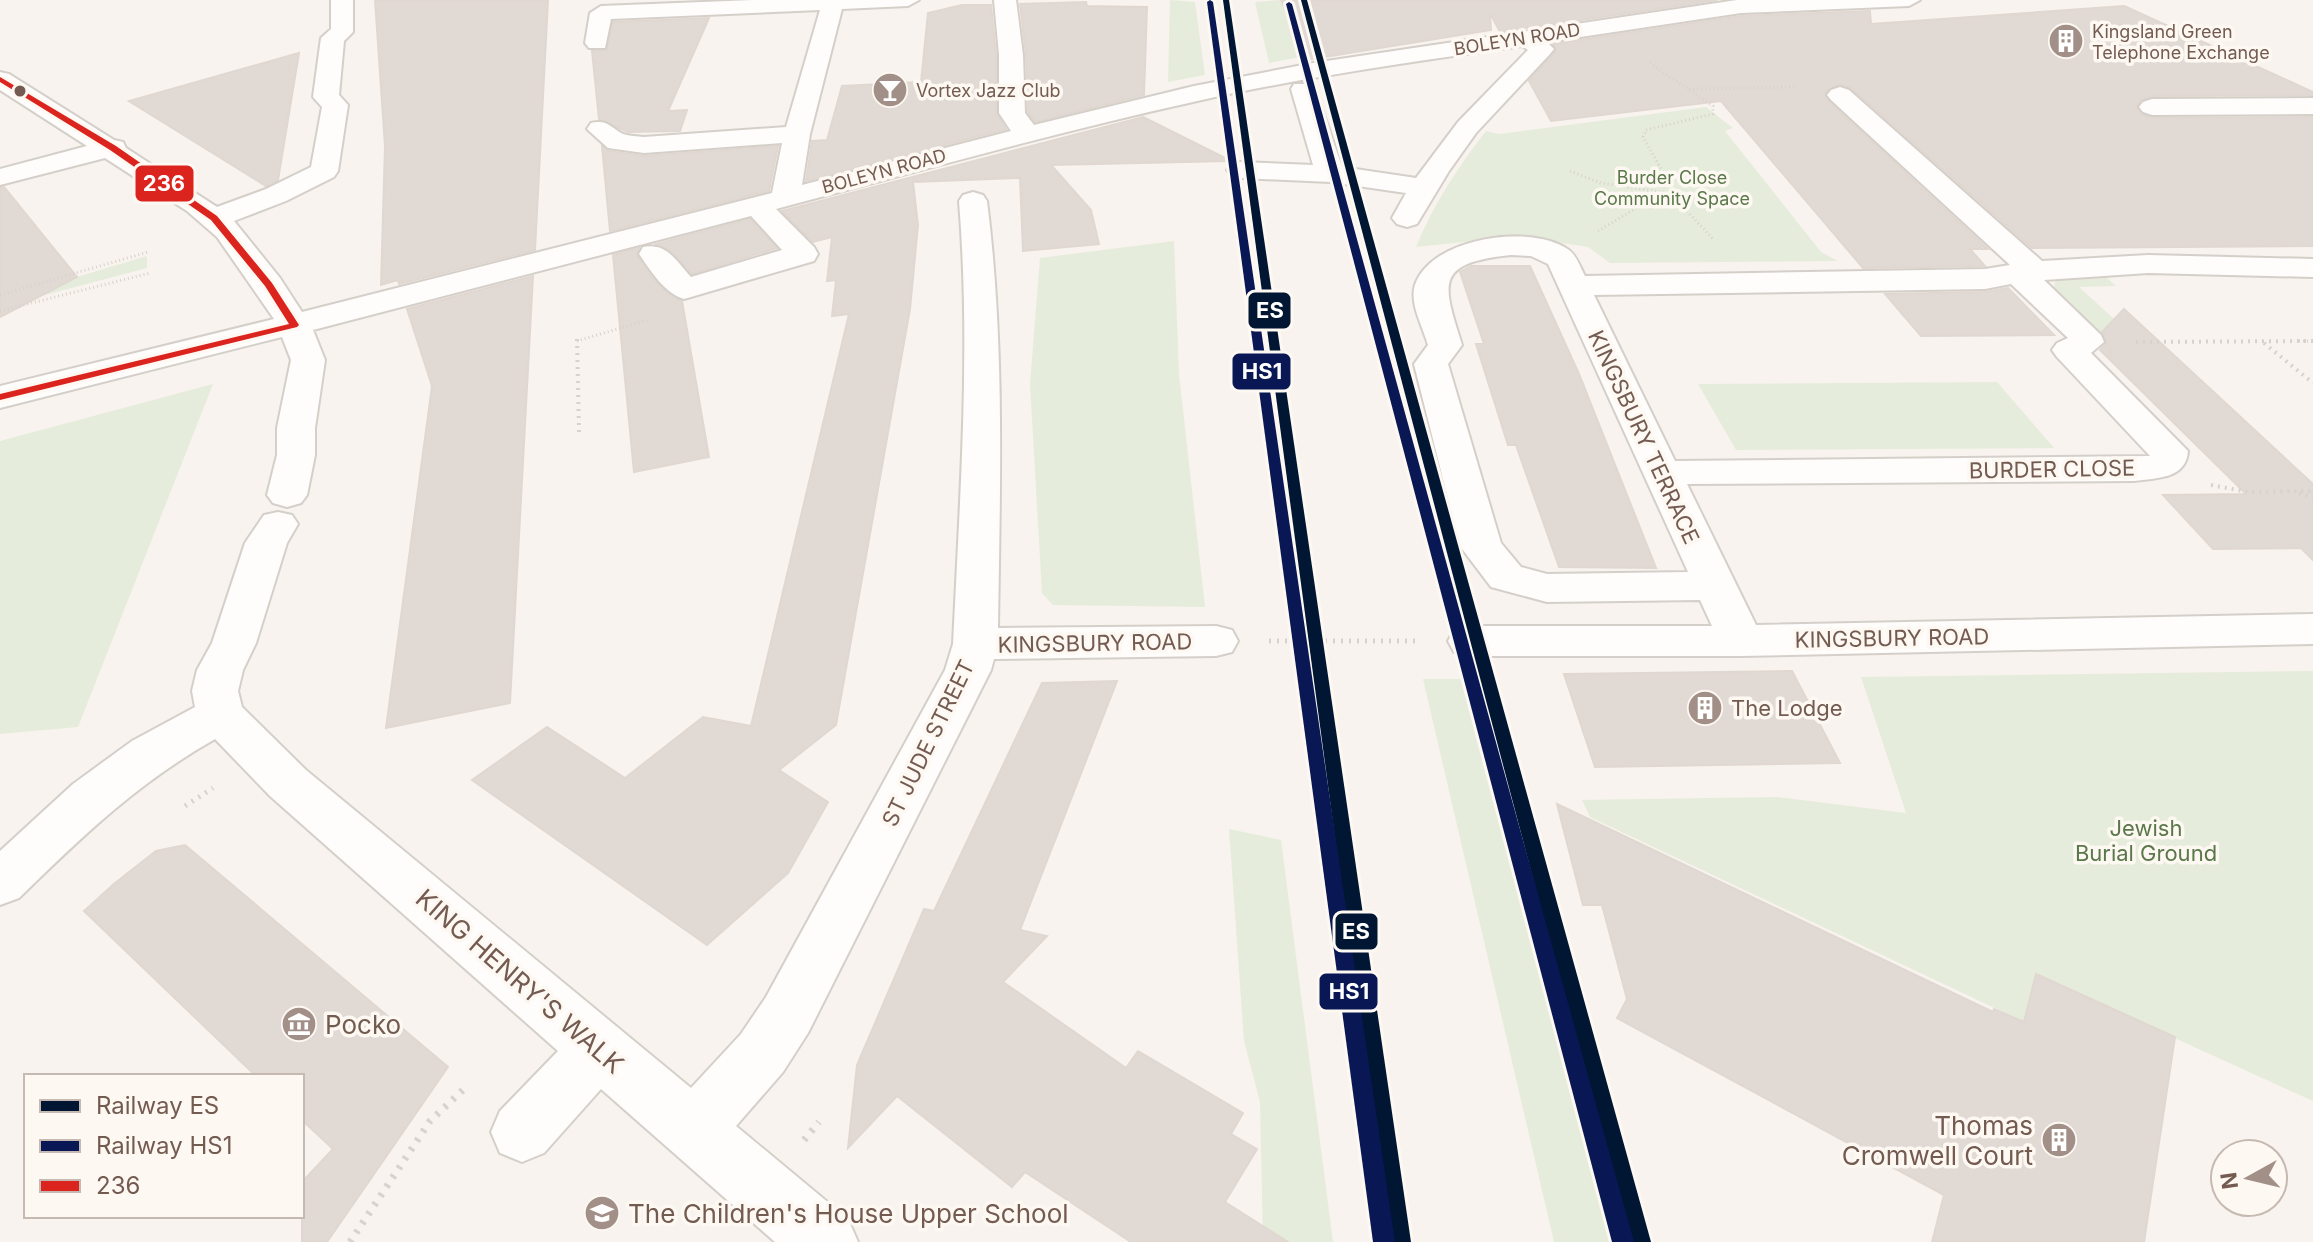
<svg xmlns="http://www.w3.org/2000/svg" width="2313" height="1242" viewBox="0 0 2313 1242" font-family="Inter,sans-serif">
	<rect width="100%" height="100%" fill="#f8f3ee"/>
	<g fill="#e6ecdb">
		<path d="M1170,0l25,2 10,73 -37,7z"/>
		<path d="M1281,0l25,56 -37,7 -14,-61z"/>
		<path d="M1706,107l27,21 -8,3 96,121 17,9 -228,2 -22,-16 -38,-6 -86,1 -48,5c17,-42 42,-80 70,-116l13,3z"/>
		<path d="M1174,241l5,133 26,233 -152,-2 -11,-12 -12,-209 10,-126z"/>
		<path d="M147,256v12l-147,39v-7z"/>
		<path d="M2106,277l10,9 -37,1 56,51h-31l-50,-49 1,-7 6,-2z"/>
		<path d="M1997,382l57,66 -318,2 -38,-66z"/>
		<path d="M213,384l-135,343 -78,7v-293z"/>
		<path d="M2313,671v430l-277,-126 -12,47 -434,-205 -8,-17h-4l199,-3 129,16 -45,-136z"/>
		<path d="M1423,679h61l158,563h-88z"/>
		<path d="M1229,829l52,11 52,402h-70l-3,-140 -16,-61z"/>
	</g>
	<g fill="#e1d9d4" stroke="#e0d7d1" stroke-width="2">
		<path d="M375,0h173l-13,250 -136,34 -1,-4 -17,5 4,-139z"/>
		<path d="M1281,0h436l-217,32 -10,-19 1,17 -184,30z"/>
		<path d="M1086,2l1,4 60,1 -3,88 -109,27 -7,-10 -2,-57 -6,-51z"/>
		<path d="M962,5h29l5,50v58l10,16 -200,52 6,-40 15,-1 15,-54 79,-4 7,-69z"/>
		<path d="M2124,6l189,86v3l-161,1 -11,4 -5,7 5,7 11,4 161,-1v129l-281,2 -181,-160 -12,-4 -14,9 4,9 159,147h-18l15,17 -122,2 -142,-167 -170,20 -22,-40 27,-30 -3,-7 188,-28 129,-5 1,13z"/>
		<path d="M709,18l-41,93 19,-1 -7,21 -52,1 -29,-13 -7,-68 15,-1 6,-28z"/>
		<path d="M299,53l-21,127 -12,6 -137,-85z"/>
		<path d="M1143,117l88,44 -180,4 40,45 8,34 -76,7 -3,-73 -107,4 5,43 -8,84 -74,416 -57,45 49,32 -40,71 -81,72 -235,-165 75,-53 78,51 78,-61 48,9 98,-412 -17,2 4,-36 -9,1 5,-44 -19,5 -31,-31z"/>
		<path d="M602,146l6,5 36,5 134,-10 -9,45 -159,40z"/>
		<path d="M4,187l73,90 -77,40v-129z"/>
		<path d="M750,219l27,29 -85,26 -20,-22 -16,-8z"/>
		<path d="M639,248l-2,8 14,20 18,18 13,7 27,156 -75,15 -21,-217z"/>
		<path d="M1471,266h59l49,108 77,194 -97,-1 -43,-122h-8l-32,-101h8l-24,-72z"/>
		<path d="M533,276l-23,427 -124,25 46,-342 -25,-77z"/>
		<path d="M2008,288l46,47 -133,1 -36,-42 100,-2z"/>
		<path d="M2124,309l189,175v76l-12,-12 -88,1 -50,-54 83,-1 -146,-144 7,-7 -5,-11z"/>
		<path d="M1792,671l48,92 -245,4 -31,-93z"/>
		<path d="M1117,681l-97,249 27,6 -44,46 123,86 12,-17 105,62 -12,21 26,15 -32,53 63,40h-157l-106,-70 -13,15 -115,-91 -49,52 9,-83 67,-156 10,2 108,-228z"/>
		<path d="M1557,804l436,208 1,-3 30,13 12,-48 139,63 -31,205h-212l12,-47 -327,-177 10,-19 -25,-94h-19z"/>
		<path d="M185,845l263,222 -121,175h-25v-60l31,-33 -31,-29v-44h-46l-172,-165 31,-28 41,-32z"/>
	</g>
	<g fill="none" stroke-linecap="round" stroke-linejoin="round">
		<defs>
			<g id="minor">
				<path d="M331,0h22v32l-9,9 -5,54 9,10 -10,66 -4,6 -48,24 -52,20 46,57 22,34 470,-119 10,-50 -138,10 -36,-5 -21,-19 4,-6c16,-4 19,4 32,11 6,2 14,2 21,3l142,-10 34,-117 -209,9 -6,29h-16l-4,-5 5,-30 11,-7 152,-6h166l-11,6 -66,3 -32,125 -8,51 209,-54 -12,-18v-58l-5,-55h22l7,55 2,58 9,12 160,-39 119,-23 424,-63h183l-11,6 -168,7 -194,29 7,7 -4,5 -74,79 -27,38 -32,53 -10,3 -10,-3 -5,-6 14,-25 -76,-11 -89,-4 -10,-2 -4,-6 4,-6 10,-2 72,3 -22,-76 3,-5h18l3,5 27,78 74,11 42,-56 70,-72 -6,-4c-110,16 -220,31 -329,56 -140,31 -278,70 -417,107l38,38 4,7 -4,7 -130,38c-19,-5 -34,-29 -45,-45l4,-7c24,-5 33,14 48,30l91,-27 -31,-34 -438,114 12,30 -10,68v27l-8,40 -6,8 -14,4 -14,-4 -6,-8 10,-40v-27l14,-68 -9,-23 -282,71v-22l274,-67 -57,-82 -30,-26 -82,-53 -105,27v-16l87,-23 -87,-56v-18l9,2 105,66 9,2 3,6 91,59 49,-18 45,-22 11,-60 -9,-10 8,-59 10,-9z"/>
				<path d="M1840,87l9,3 193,171 106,-6 165,4v18l-165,-4 -104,7 57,55 3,7 -13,11 97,98c-2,28 -31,27 -54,30l-447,3 69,141 557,-11v30l-572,12h-271l-16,-4 -6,-11 6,-11 16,-4h242l-12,-26 -153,2 -56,-15 -31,-41 -46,-182 14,-19c-5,-18 -19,-42 -13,-60 16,-48 117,-62 154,-35 8,6 11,17 16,26l400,-7 25,-4 -179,-165 -4,-5 4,-5zM1511,255l20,1 17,8 140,308 -141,2 -26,-7 -20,-24 -53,-179 14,-19c-19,-61 -29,-82 49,-90zM2011,284l57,54 -11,5 -5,7 5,7 93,99 -475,5 -81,-166 391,-6z"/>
				<path d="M2313,98v16l-161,1 -9,-3 -4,-5 4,-5 9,-3z"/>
				<path d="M973,192l10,3 4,6c18,142 13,284 11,427l218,-2 16,4 6,11 -6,11 -16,4 -222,3 -3,11 -183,363 -25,39 -47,54 112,93 10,23h-83l-174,-153 -57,64 -22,9 -22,-9 -9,-21 9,-21 58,-60 -288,-255 -55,-57c-79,45 -131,96 -196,159l-19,7v-54l73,-67 59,-43 63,-34 -3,-16 5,-21 15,-27 33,-100 19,-28 14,-3 14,3 6,9 -11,19 -31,100 -13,27 -5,21 4,16 64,63 385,318 50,-54 25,-37 179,-327 8,-26c7,-148 18,-295 6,-443l4,-6z"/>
			</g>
		</defs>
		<use href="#minor" stroke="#d5cfc9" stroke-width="4"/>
		<g stroke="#d8d1cd" stroke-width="3" stroke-dasharray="1 3" stroke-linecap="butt">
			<path d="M1689,89l106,-2"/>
			<path d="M1570,171l31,12 61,9"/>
			<path d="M1659,196l27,14 27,29"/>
			<path d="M1598,231l65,-39v-20l-20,-35 3,-7 67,-16v-8l-63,-43"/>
			<path d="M0,295l148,-43"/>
			<path d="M0,311l150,-38"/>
			<path d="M577,341l71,-21"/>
			<path d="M2299,341h14"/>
		</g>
		<g stroke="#d8d1cd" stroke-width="4" stroke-dasharray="2 5" stroke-linecap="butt">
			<path d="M577,339l2,93"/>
			<path d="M2136,342l177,-1"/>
			<path d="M2264,343l49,40"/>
			<path d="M2211,485l37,7 65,-1"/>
			<path d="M2299,493l14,4"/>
		</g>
		<g stroke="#d8d1cd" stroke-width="5" stroke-dasharray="2 6" stroke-linecap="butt">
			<path d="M1269,641h150"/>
			<path d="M185,806l28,-18"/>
		</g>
		<g stroke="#d8d1cd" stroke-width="7" stroke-dasharray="3 8" stroke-linecap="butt">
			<path d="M804,1140l15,-18"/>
			<path d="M350,1242l80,-121 34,-32"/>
		</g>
		<use href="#minor" fill="#fefdfc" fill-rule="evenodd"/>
		<defs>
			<path id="bus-1" d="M0,77l116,69 101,70 55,67 27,42 -2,2 -297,73v-6l289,-70 -24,-38 -54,-66 -101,-70 -110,-68z"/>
		</defs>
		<use href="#bus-1" stroke="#fdf8f2" stroke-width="6"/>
		<use href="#bus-1" fill="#dc241f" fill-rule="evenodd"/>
		<defs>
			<g id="rail-1">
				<path d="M1223,0h6l182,1242h-22z"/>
				<path d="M1301,0h6l344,1242h-22z"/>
			</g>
			<g id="rail-2">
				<path d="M1210,0l3,2 182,1240h-22l-166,-1240z"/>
				<path d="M1289,2l3,2 342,1238h-22l-326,-1238z"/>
			</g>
		</defs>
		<use href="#rail-1" stroke="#fdf8f2" stroke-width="6"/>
		<use href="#rail-2" stroke="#fdf8f2" stroke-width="6"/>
		<use href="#rail-1" fill="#011633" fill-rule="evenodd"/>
		<use href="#rail-2" fill="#091855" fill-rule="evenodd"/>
	</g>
	<defs>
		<symbol id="building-disc" viewBox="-11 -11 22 22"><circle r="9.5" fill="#a29088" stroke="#fdf8f2"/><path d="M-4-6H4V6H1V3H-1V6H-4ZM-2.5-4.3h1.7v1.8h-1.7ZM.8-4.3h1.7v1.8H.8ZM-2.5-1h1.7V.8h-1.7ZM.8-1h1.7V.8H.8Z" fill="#fff"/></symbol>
		<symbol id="bar-disc" viewBox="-11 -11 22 22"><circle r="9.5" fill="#a29088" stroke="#fdf8f2"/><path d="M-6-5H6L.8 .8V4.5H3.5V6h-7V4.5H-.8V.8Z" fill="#fff"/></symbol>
		<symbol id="museum-disc" viewBox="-11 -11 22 22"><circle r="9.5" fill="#a29088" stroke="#fdf8f2"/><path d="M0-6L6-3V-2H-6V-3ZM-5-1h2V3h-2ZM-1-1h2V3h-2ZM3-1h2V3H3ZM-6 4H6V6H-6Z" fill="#fff"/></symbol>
		<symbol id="school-disc" viewBox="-11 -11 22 22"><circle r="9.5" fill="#a29088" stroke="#fdf8f2"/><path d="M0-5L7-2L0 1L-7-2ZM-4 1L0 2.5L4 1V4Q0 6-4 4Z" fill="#fff"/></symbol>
	</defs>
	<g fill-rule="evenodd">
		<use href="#building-disc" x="2046" y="21" width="40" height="40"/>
		<use href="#bar-disc" x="870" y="70" width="40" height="40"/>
		<use href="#building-disc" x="1685" y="688" width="40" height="40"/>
		<use href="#museum-disc" x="279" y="1004" width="40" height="40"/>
		<use href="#building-disc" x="2039" y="1120" width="40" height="40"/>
		<use href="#school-disc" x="582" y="1193" width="40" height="40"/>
	</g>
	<circle fill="#745b51" stroke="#fdf8f2" stroke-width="3" cx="20" cy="91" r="7"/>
	<g text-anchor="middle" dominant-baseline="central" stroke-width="7" stroke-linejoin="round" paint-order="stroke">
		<g font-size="18" fill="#745b51" stroke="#fdf8f2" text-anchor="start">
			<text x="2092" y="31">Kingsland Green<tspan x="2092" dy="21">Telephone Exchange</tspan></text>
			<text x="916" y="90">Vortex Jazz Club</text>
		</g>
		<g font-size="18" fill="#745b51" stroke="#fdf8f2">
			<text transform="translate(1517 39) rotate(-9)">BOLEYN ROAD</text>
			<text transform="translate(884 171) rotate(-15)">BOLEYN ROAD</text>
		</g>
		<g font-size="18" fill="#5a784a" stroke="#fdf8f2">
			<text x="1672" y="177">Burder Close<tspan x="1672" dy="21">Community Space</tspan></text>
		</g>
		<g font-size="22" fill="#745b51" stroke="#fdf8f2">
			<text transform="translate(1644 437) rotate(65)">KINGSBURY TERRACE</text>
			<text transform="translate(2052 469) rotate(-1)">BURDER CLOSE</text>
			<text transform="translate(1892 638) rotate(-1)">KINGSBURY ROAD</text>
			<text transform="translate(1095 643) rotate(-1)">KINGSBURY ROAD</text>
			<text transform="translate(928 743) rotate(-64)">ST JUDE STREET</text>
		</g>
		<g font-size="22" fill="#745b51" stroke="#fdf8f2" text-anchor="start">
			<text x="1731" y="708">The Lodge</text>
		</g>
		<g font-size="22" fill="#5a784a" stroke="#fdf8f2">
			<text x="2146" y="828">Jewish<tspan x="2146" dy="25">Burial Ground</tspan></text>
		</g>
		<g font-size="26" fill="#745b51" stroke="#fdf8f2">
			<text transform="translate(520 981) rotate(41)">KING HENRY'S WALK</text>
		</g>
		<g font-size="26" fill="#745b51" stroke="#fdf8f2" text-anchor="start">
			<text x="325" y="1024">Pocko</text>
			<text x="2033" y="1125" text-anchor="end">Thomas<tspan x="2033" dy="30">Cromwell Court</tspan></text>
			<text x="628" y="1213">The Children's House Upper School</text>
		</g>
	</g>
	<g stroke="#fdf8f2" stroke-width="3">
		<rect x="134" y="164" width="61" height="39" rx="8" fill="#dc241f"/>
		<rect x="1247" y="291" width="45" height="39" rx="8" fill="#011633"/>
		<rect x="1231" y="352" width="61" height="39" rx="8" fill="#091855"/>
		<rect x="1334" y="912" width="45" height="39" rx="8" fill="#011633"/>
		<rect x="1318" y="972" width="61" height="39" rx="8" fill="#091855"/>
	</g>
	<g font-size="22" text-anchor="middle" font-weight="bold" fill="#fff">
		<text x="164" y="191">236</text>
		<text x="1270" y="318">ES</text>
		<text x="1262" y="379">HS1</text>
		<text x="1356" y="939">ES</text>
		<text x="1349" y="999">HS1</text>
	</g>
	<rect x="24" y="1074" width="280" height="144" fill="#fdf8f2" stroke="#c6b9b2" stroke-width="2"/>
	<rect x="40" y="1100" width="40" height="12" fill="#011633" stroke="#c6b9b2" stroke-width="2"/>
	<text x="96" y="1114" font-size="24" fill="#745b51">Railway ES</text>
	<rect x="40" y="1140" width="40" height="12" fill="#091855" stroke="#c6b9b2" stroke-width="2"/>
	<text x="96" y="1154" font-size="24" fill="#745b51">Railway HS1</text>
	<rect x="40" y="1180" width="40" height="12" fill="#dc241f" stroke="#c6b9b2" stroke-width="2"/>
	<text x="96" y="1194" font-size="24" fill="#745b51">236</text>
	<g transform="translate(2249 1178) rotate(262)"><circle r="38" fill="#fdf8f2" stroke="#c6b9b2" stroke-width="2"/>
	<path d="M0-6L14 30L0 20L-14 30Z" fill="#a29088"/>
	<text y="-12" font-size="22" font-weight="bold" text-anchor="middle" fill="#745b51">N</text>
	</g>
</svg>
